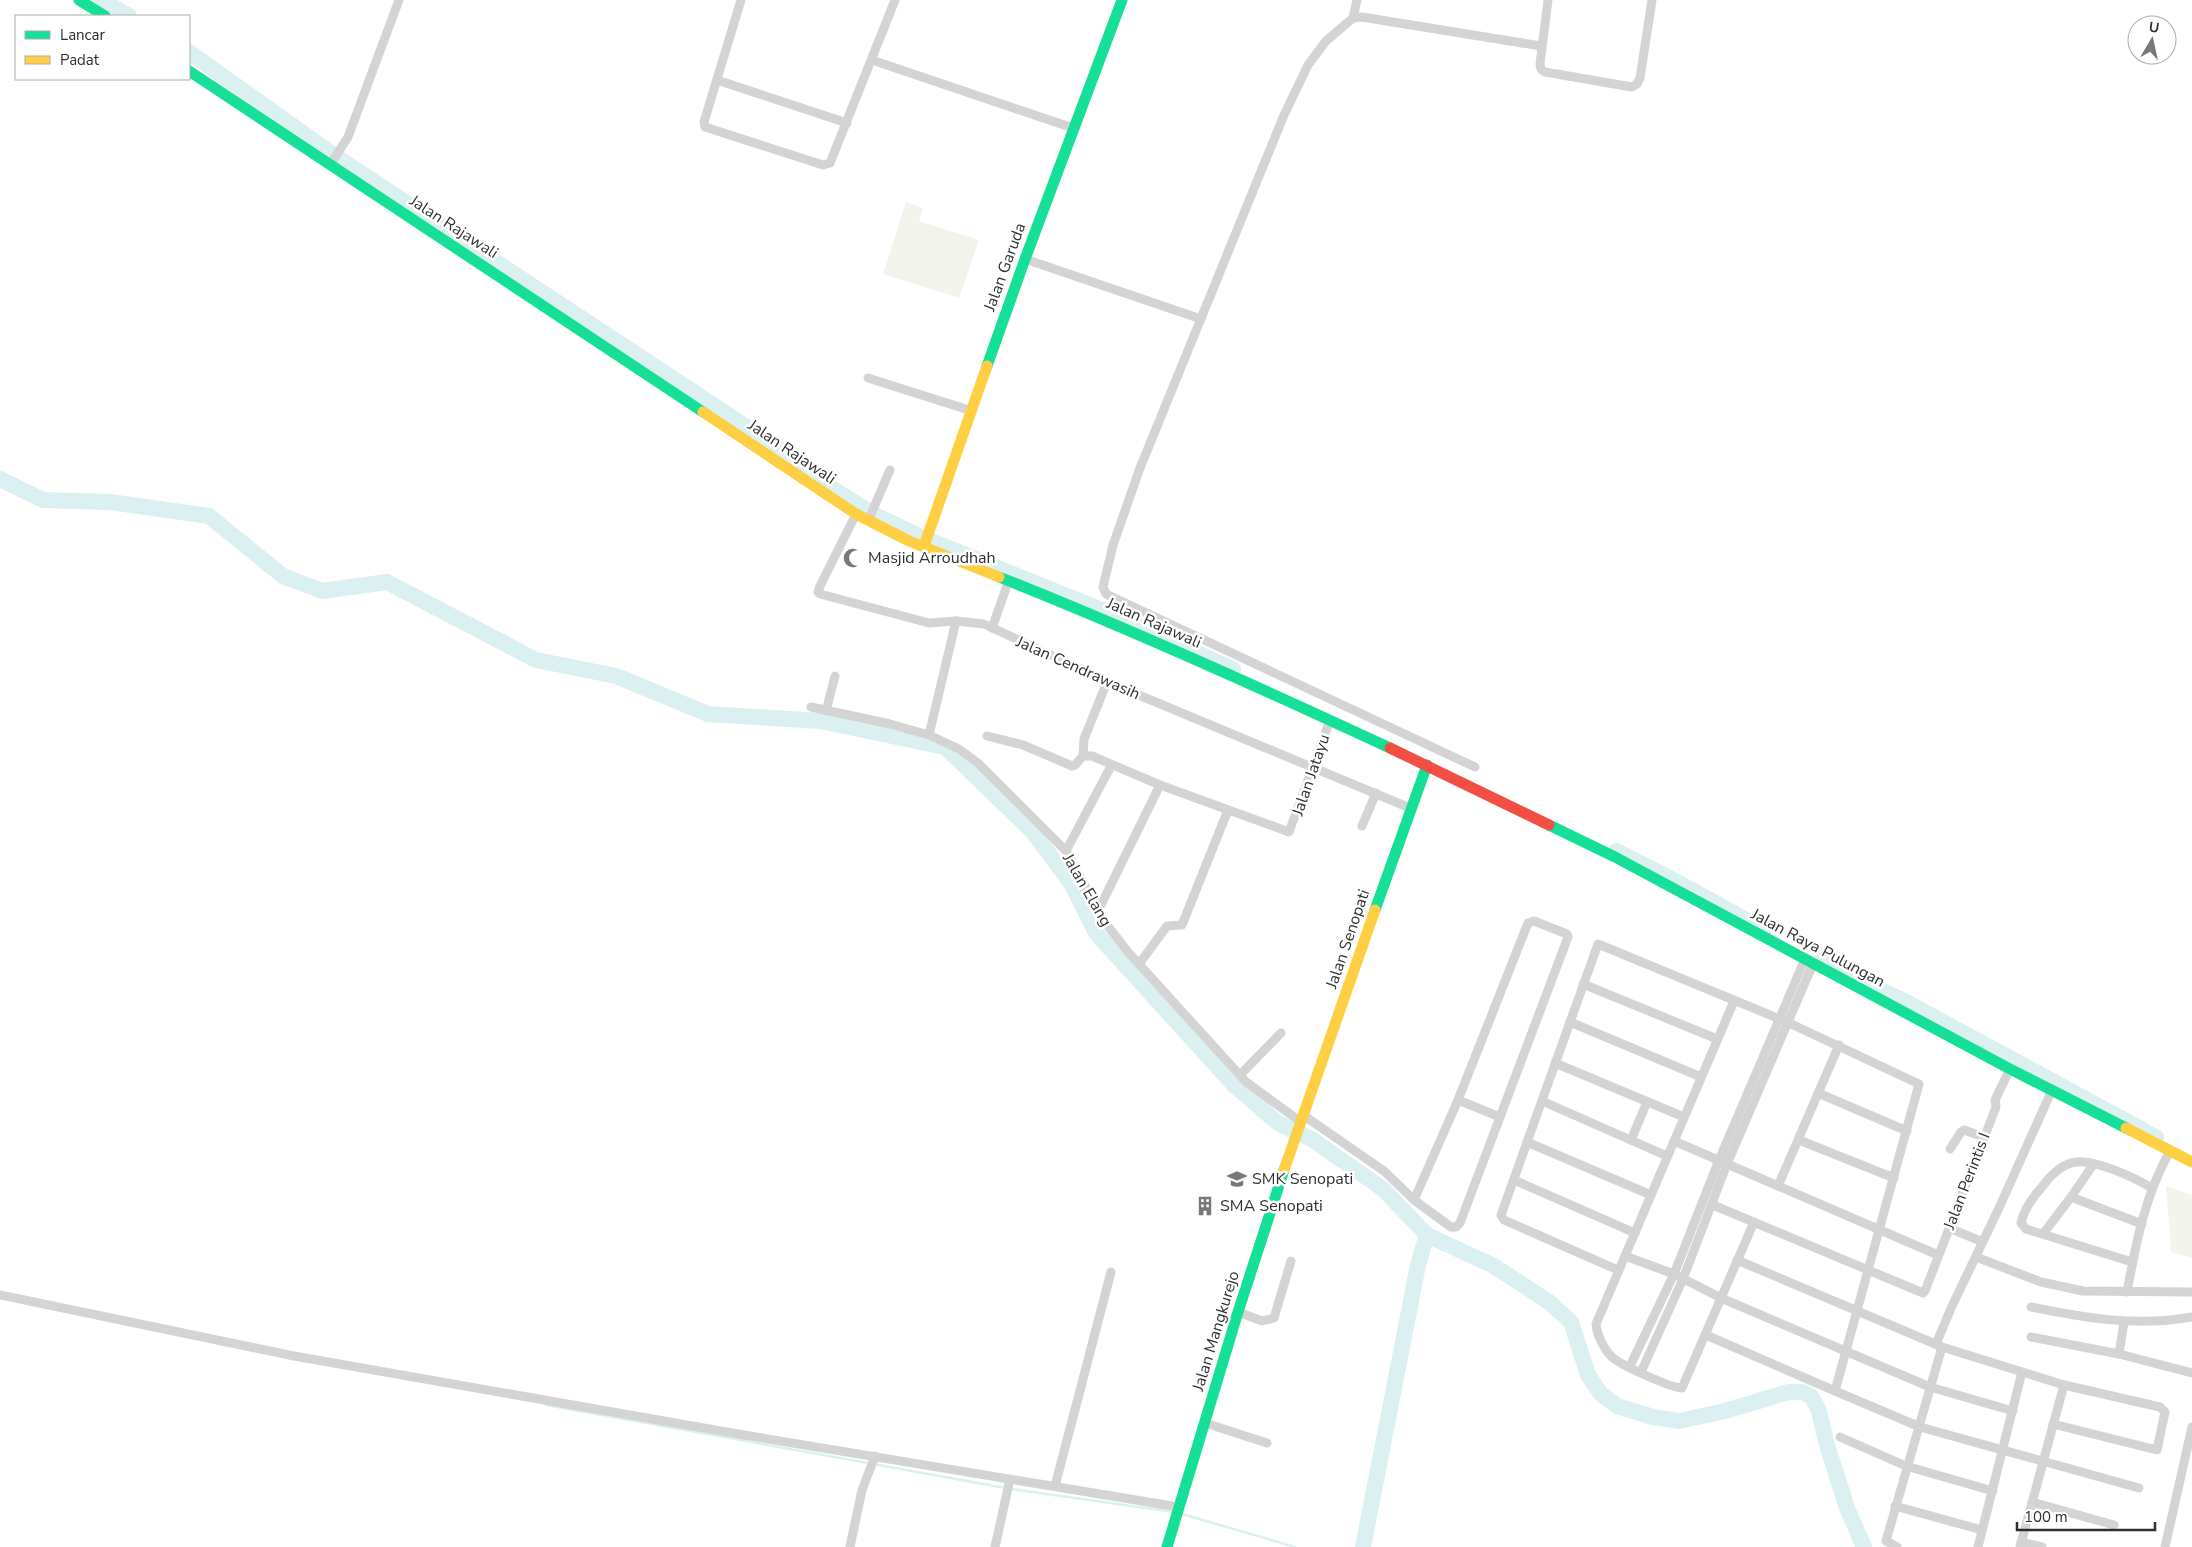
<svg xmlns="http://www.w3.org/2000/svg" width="2192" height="1547" viewBox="0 0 2192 1547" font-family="'Nunito Sans',sans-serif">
	<rect width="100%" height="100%" fill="#fff"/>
	<g fill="#f3f5ed">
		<path d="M906,202l17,6 -4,13 60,19 -20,58 -76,-24z"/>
		<path d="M2166,1186l26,9v63l-21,-6z"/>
	</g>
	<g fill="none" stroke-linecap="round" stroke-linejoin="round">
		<g stroke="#dbf0f1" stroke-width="2.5">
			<path d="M546,1405l460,83"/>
			<path d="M1011,1489l163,23"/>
			<path d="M1182,1514l113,33"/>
		</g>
		<g stroke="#dbf0f1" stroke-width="16">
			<path d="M101,0l28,16"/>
			<path d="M189,52l146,104 454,299 31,26 55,34 44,21 185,75 129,58"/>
			<path d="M0,479l43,21 67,2 99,14 74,60 39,15 65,-9 149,78 80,16 92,38 112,7 125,26 87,84 39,52 25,50 139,153 43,37 35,17 70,49 44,46 67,31 55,36 22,20 17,53 13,19 16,12 36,11 26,4 46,-10 64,-19h14l9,5 7,14 8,34 20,63 17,39"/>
			<path d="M1616,851l63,32 85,47"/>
			<path d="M1821,961l87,42 248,134"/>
			<path d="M1363,1547l55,-282 9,-30"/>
		</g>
		<g stroke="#d4d4d4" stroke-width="9">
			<path d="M741,0l-37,122 1,5 118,38 7,-2 65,-163"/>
			<path d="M1548,0l-8,64 1,5 4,3 87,15 5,-3 3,-6 12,-78"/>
			<path d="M1353,18l4,-18"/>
			<path d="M872,60l201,68"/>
			<path d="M717,80l130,43"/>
			<path d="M330,165l18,-28 51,-137"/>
			<path d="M1025,259l176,60"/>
			<path d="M868,378l104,33"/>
			<path d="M856,514l-36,72 -2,6 2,2 109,29 27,-2 28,3 138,64 288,120"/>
			<path d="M868,521l22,-51"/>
			<path d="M992,628l17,-48"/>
			<path d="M811,707l79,17 39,11 30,14 19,14 88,88 38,70 24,31 118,130 55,40"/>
			<path d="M826,711l9,-35"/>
			<path d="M929,735l27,-114"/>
			<path d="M987,736l36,9 49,21 3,-1 8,-9h9l68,29 129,47 41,-112"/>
			<path d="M1083,756l1,-17 23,-57"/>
			<path d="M1475,767l-369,-173 -3,-7 10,-42 27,-77 144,-353 24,-50 18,-24 27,-23 9,-1 179,29"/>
			<path d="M1362,826l14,-33"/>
			<path d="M1066,851l45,-85"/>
			<path d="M1098,911l62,-126"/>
			<path d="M1139,964l28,-38 15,-1 46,-115"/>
			<path d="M1583,984l134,55"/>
			<path d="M1570,1022l131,55"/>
			<path d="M1555,1063l129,54"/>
			<path d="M1240,1075l41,-42"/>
			<path d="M1818,1093l89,38"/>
			<path d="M1458,1100l42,17"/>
			<path d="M1542,1101l125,55"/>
			<path d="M1303,1115l81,56 30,29 37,27h5l4,-4 108,-286 -1,-3 -33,-13 -6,2 -70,177 -44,100"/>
			<path d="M1631,1140l16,-38"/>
			<path d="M1799,1140l95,38"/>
			<path d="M1674,1141l264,114"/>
			<path d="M1527,1142l124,53"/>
			<path d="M1950,1149l11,-17 3,-2 20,7"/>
			<path d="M2093,1165l-22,32 71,27"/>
			<path d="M1514,1180l121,53"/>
			<path d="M1778,1186l61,-141"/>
			<path d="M1713,1205l210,88 2,-2 71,-184 -1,-7 15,-31"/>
			<path d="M1754,1222l-72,166c-11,0 -64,-24 -71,-32 -7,-7 -14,-21 -15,-32l29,-68 49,18 47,24 209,89 83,24"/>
			<path d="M1949,1228l34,14"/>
			<path d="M2043,1234l28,-37"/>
			<path d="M1625,1256l109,-255"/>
			<path d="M1976,1257l65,25 42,9 109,1"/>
			<path d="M1737,1260l203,86"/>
			<path d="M2132,1262l-106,-33 -5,-6c3,-14 11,-25 21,-36 8,-11 20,-23 34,-25 19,-3 59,16 76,26"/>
			<path d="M1618,1270l-114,-50 -3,-5 97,-271 189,78 132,62 -84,307 85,36 219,61"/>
			<path d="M2127,1292c9,-49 18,-97 43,-141"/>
			<path d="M0,1295l294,61 444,78 440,73"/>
			<path d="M2031,1307c53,11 107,20 161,10"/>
			<path d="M1238,1312l24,9 12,-3 17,-57"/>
			<path d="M1706,1335l129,56"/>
			<path d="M2031,1337l88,17 73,19"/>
			<path d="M1936,1344l16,-38 47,-98 53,-118"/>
			<path d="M2119,1354l5,-32"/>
			<path d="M1630,1366l44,-92 45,-114 86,-201"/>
			<path d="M1641,1372l42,-93 44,-115 86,-200"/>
			<path d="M1205,1423l62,20"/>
			<path d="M1840,1437l66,29 87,25"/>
			<path d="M1055,1486l56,-214"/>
			<path d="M2032,1502l82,23"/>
			<path d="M1895,1506l87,24"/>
			<path d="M2021,1542l21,5"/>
			<path d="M850,1547l12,-57 13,-34"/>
			<path d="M995,1547l15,-68"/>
			<path d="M1897,1547l-11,-6 56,-194 122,38 96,22 5,5 -8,38 -104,-26"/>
			<path d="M1978,1547l44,-175"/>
			<path d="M2020,1547l44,-162"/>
			<path d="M2165,1547l27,-120"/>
		</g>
		<g stroke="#16e098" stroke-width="11">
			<path d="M79,0l26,16"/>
			<path d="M189,71l514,341"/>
			<path d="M987,366l38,-107 97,-259"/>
			<path d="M999,577c132,52 262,111 391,171"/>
			<path d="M1549,825l66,32 395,212 116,59"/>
			<path d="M1375,910l52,-145"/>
			<path d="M1167,1547l71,-235 46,-142"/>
		</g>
		<g stroke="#ffcf43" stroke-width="11">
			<path d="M703,412l153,102 53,27 90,36"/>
			<path d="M924,546l63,-180"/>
			<path d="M2126,1128l66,34"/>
			<path d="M1284,1170l91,-260"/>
		</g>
		<path stroke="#f24e42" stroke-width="11" d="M1390,748l159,77"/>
	</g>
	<defs>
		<symbol id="mosque-bare" viewBox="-9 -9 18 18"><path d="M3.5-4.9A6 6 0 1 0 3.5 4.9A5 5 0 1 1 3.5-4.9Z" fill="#787878" stroke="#fff" stroke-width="2.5" paint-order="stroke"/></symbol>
		<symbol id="school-bare" viewBox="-9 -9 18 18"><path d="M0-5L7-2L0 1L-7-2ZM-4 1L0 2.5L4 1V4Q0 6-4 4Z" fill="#787878" stroke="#fff" stroke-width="2.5" paint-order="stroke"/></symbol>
		<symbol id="building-bare" viewBox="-9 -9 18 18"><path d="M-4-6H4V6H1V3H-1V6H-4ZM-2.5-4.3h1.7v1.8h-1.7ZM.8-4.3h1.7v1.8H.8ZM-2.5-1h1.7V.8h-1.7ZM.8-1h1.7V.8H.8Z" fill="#787878" stroke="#fff" stroke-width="2.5" paint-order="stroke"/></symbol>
	</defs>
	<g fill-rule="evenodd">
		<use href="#mosque-bare" x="839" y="544" width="28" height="28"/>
		<use href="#school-bare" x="1223" y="1165" width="28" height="28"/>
		<use href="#building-bare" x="1191" y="1192" width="28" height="28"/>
	</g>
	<g text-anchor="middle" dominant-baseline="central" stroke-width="5" stroke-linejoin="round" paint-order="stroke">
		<g font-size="16" fill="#2f2f2f" stroke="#fff">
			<text transform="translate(454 227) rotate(33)">Jalan Rajawali</text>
			<text transform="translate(1005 267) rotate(-70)">Jalan Garuda</text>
			<text transform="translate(792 452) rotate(34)">Jalan Rajawali</text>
			<text transform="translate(1154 623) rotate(24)">Jalan Rajawali</text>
			<text transform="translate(1078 668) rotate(24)">Jalan Cendrawasih</text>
			<text transform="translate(1311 775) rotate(-71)">Jalan Jatayu</text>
			<text transform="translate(1087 890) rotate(60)">Jalan Elang</text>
			<text transform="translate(1348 939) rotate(-71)">Jalan Senopati</text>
			<text transform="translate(1818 948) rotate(28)">Jalan Raya Pulungan</text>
			<text transform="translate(1967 1181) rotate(-69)">Jalan Perintis I</text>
			<text transform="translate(1216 1331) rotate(-73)">Jalan Mangkurejo</text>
		</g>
		<g font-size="16" fill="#2f2f2f" stroke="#fff" text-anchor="start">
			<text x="868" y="558">Masjid Arroudhah</text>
			<text x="1252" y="1179">SMK Senopati</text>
			<text x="1220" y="1206">SMA Senopati</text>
		</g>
	</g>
	<rect x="15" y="15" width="175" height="65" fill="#ffffff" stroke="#acacac"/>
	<rect x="25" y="31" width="25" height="8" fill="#16e098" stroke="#acacac"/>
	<text x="60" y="40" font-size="15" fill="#2f2f2f">Lancar</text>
	<rect x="25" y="56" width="25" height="8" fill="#ffcf43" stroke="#acacac"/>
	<text x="60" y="65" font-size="15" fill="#2f2f2f">Padat</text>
	<g transform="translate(2152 40) rotate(9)"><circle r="24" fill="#ffffff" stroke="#acacac"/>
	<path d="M0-4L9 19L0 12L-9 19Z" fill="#787878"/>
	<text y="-8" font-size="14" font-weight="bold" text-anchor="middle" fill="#2f2f2f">U</text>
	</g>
	<path d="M2017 1522v8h138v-8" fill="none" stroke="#2f2f2f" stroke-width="2.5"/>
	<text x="2024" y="1522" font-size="15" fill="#2f2f2f" stroke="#ffffff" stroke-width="4" paint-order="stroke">100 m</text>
</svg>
